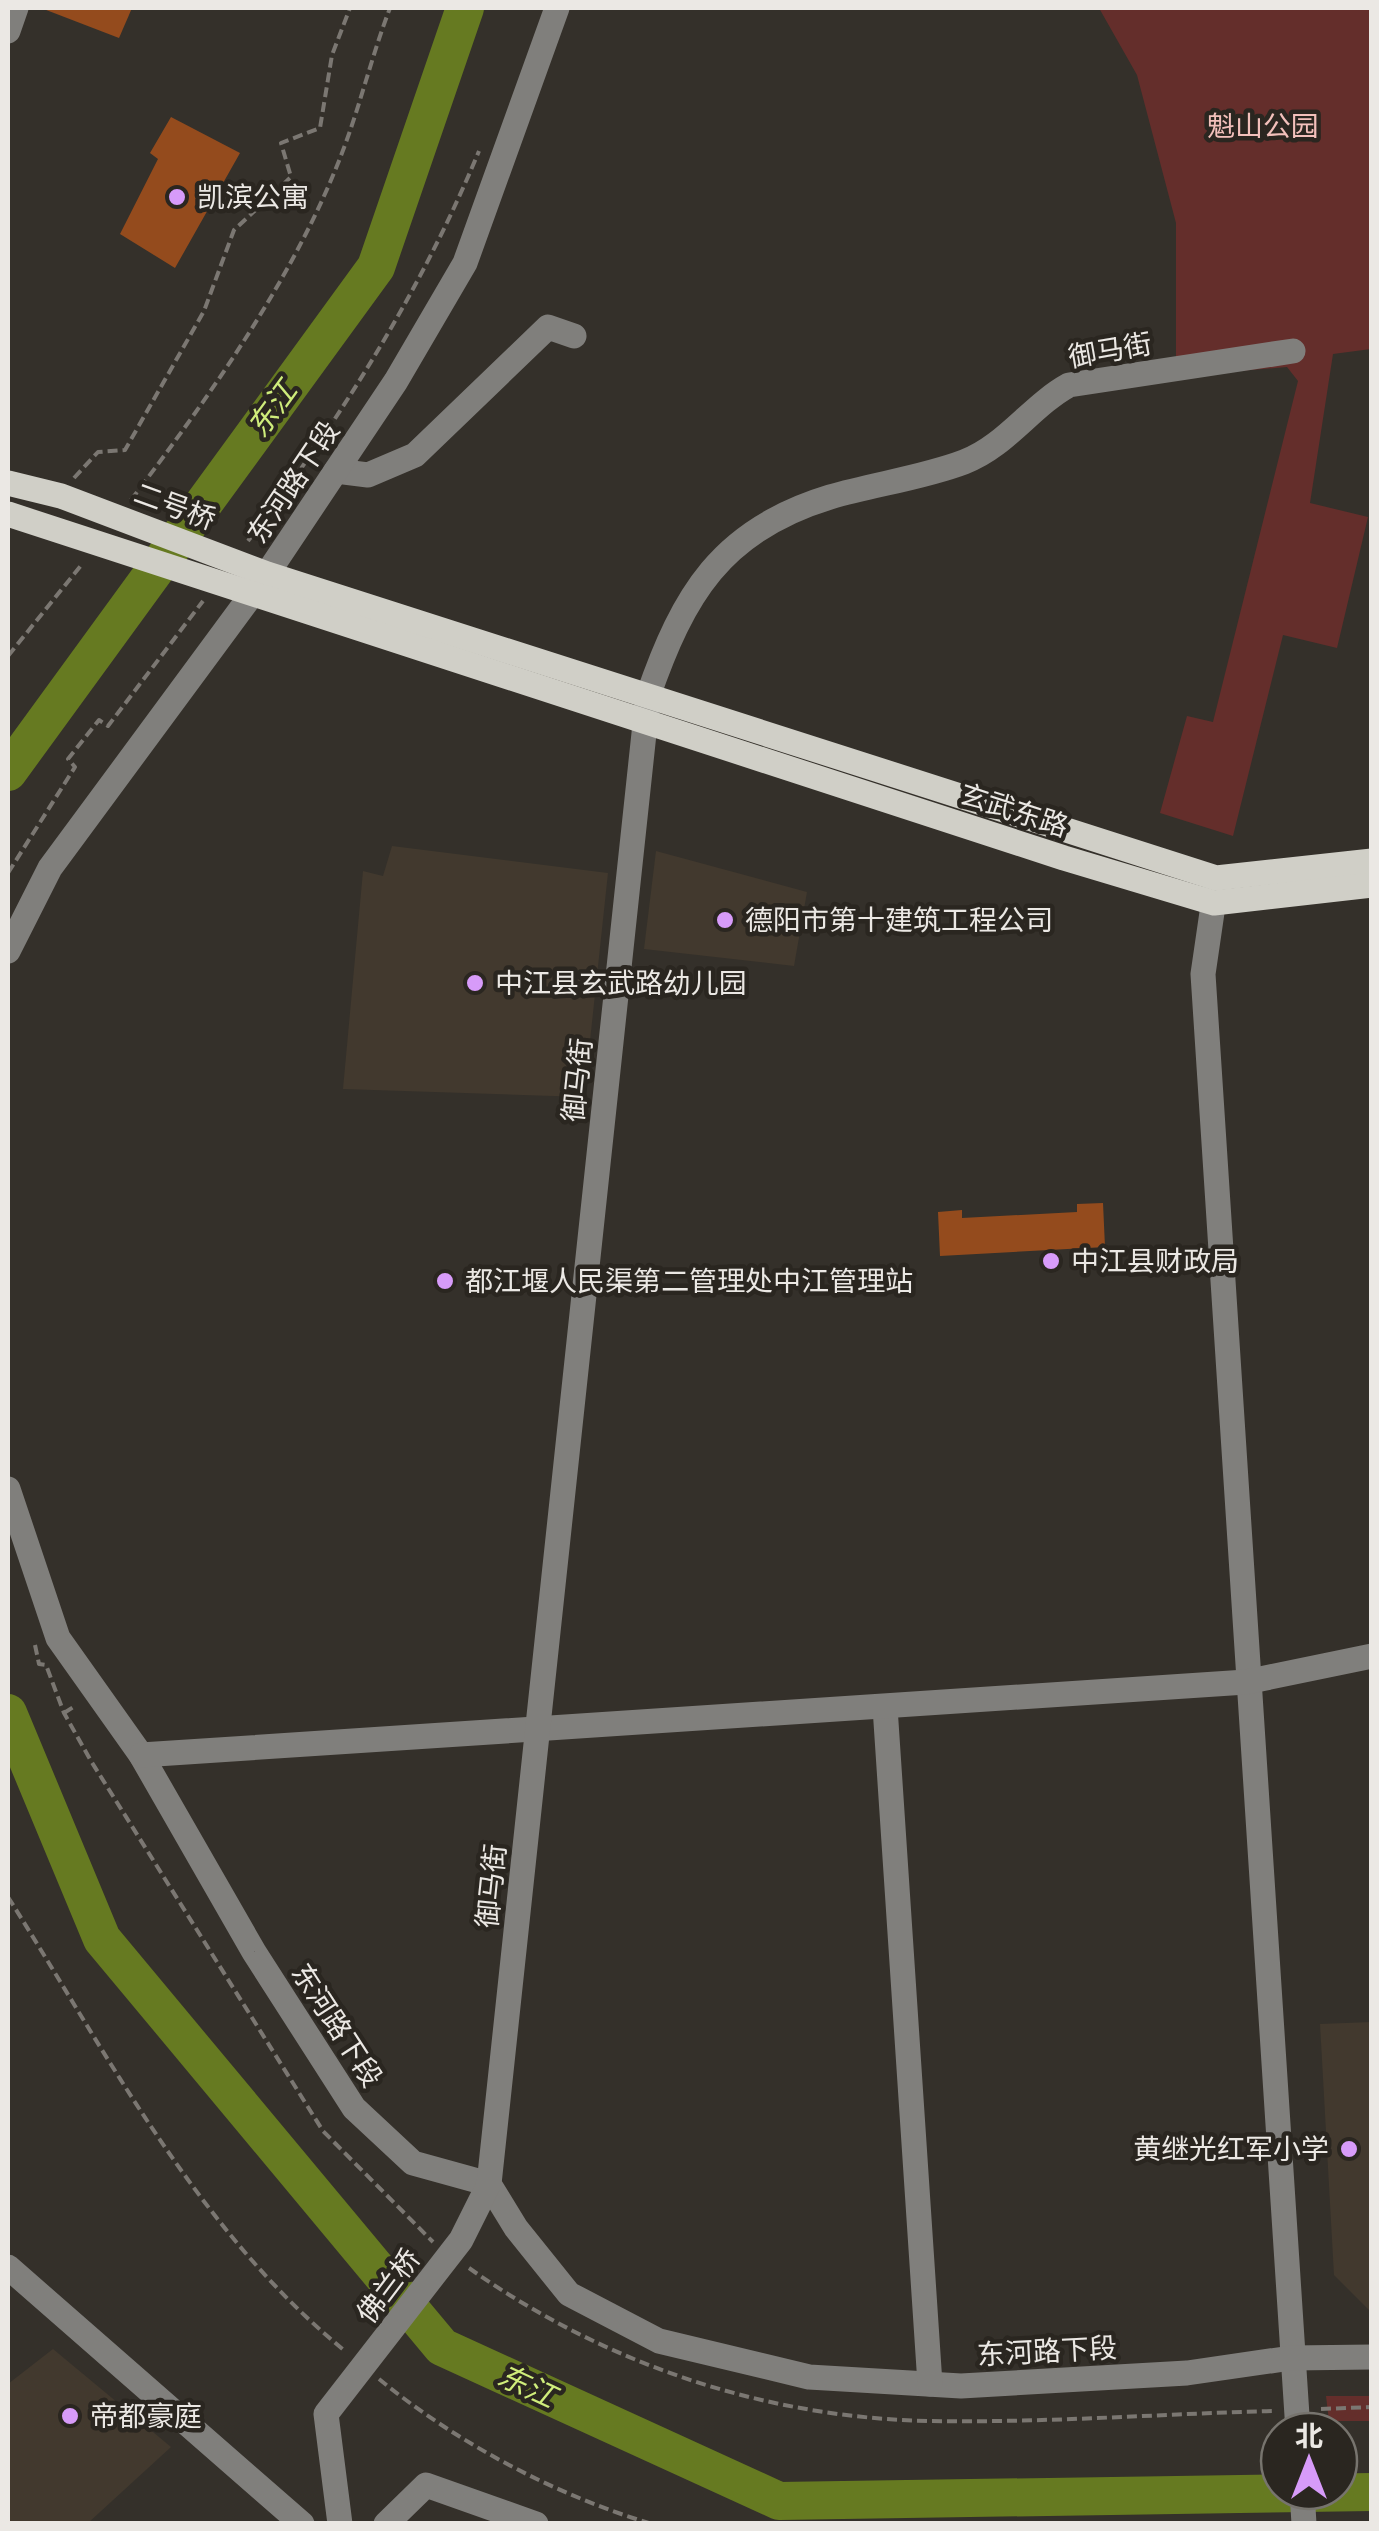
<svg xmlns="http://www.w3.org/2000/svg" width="1379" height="2531" viewBox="0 0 1379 2531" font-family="Montserrat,'Noto Sans SC',sans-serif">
	<rect width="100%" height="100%" fill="#34302a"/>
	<g fill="#42392e">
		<path d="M392,846l216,27 -24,224 -241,-8 20,-218 20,5z"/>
		<path d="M656,851l151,41 -13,74 -150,-17z"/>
		<path d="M1371,2022h1l-1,290 -37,-37 -14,-251z"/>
		<path d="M53,2349l118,98 -83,76h-80v-139z"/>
	</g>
	<g fill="#642e2b">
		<path d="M1099,8h272v341l-38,5 -23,149 58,14 -31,131 -54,-13 -50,201 -73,-23 27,-97 26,6 85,-341 -11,-14 -111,9v-153l-39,-148z"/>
		<path d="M1326,2396h45v25h-42z"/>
	</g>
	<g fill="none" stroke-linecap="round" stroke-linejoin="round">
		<g stroke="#667a21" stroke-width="38">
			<path d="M8,772l368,-505 89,-259"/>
			<path d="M8,1713l94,226 340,408 337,154 593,-9"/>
		</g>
	</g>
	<g fill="#944b1d">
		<path d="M41,8h91l-13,30z"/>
		<path d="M171,117l69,36 -65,115 -55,-34 38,-75 -8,-6z"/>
		<path d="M1103,1203l2,44 -165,9 -2,-44 24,-2v8l115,-6v-8z"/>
	</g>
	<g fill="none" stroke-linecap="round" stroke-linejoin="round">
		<g stroke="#7b7772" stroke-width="4" stroke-dasharray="10 5" stroke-linecap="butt">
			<path d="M74,478l24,-26 27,-2 79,-139 30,-81 57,-53 -10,-34 39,-15 12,-73 18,-47"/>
			<path d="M131,500c79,-104 164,-224 211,-347 18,-47 30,-98 48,-145"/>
			<path d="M248,541c92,-121 173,-250 231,-390"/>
			<path d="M8,656l75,-93"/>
			<path d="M8,873l67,-106 -7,-8 31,-39 9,6 95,-125"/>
			<path d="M35,1645l4,19 7,1 18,48 27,48 232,370 110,111"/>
			<path d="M64,1713l11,-7"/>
			<path d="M8,1897c100,158 190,334 337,454"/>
			<path d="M469,2268c134,95 295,150 461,153 114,2 228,-7 342,-10"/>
			<path d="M379,2379c78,64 176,116 273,145"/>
			<path d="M1321,2409l51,-2"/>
		</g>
		<g stroke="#807f7c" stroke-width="25">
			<path d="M8,31l8,-23"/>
			<path d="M336,471l32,4 47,-20 133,-128 26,9"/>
			<path d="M1216,885l-13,89 95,1457"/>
			<path d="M8,951l42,-83 217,-294 129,-193 69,-118 92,-255"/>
			<path d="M8,1489l50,149 83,117 113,197 100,156 59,55 76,21 27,44 53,66 90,47 150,36 152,9 226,-13 104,-15 81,-1"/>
			<path d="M885,1707l45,677"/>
			<path d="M141,1755l1105,-73 126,-26"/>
			<path d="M8,2267l294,257"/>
			<path d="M1302,2491l2,33"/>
			<path d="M340,2524l-14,-110 135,-174 28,-56 159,-1488c35,-101 73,-166 182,-199 44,-13 92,-19 134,-35 42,-16 67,-56 105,-77l224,-34"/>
			<path d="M386,2524l40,-39 110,39"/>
		</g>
		<g stroke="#d0cfc7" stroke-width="25">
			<path d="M8,483l53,13 206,78 949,304 156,-17"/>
			<path d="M8,514l1056,344 150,45 158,-18"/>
		</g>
	</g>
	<g fill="#d79bf9" stroke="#2a2620" stroke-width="4">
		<circle cx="177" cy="197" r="10"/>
		<circle cx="725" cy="920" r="10"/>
		<circle cx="475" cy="983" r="10"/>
		<circle cx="1051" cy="1261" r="10"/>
		<circle cx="445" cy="1281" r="10"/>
		<circle cx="1349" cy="2149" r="10"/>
		<circle cx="70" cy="2416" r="10"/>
	</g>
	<g text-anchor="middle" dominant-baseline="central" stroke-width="9" stroke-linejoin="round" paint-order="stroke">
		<g font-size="28" fill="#f2c0bb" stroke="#2a2620">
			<text x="1263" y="126">魁山公园</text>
		</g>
		<g font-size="28" fill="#ebe8e4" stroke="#2a2620" text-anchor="start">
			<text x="197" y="197">凯滨公寓</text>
			<text x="745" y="920">德阳市第十建筑工程公司</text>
			<text x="495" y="983">中江县玄武路幼儿园</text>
			<text x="1071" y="1261">中江县财政局</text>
			<text x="465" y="1281">都江堰人民渠第二管理处中江管理站</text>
			<text x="1329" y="2149" text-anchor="end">黄继光红军小学</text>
			<text x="90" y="2416">帝都豪庭</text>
		</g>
		<g font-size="28" fill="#ebe8e4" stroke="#2a2620">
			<text transform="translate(1110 350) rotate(-10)">御马街</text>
			<text transform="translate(293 482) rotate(-56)">东河路下段</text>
			<text transform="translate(175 506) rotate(20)">二号桥</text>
			<text transform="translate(1014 810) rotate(18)">玄武东路</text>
			<text transform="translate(577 1080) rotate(-84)">御马街</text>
			<text transform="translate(491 1886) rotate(-84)">御马街</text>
			<text transform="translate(337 2025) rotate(57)">东河路下段</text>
			<text transform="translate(388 2286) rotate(-53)">佛兰桥</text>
			<text transform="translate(1047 2351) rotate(-3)">东河路下段</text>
		</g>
		<g font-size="30" font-style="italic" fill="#cfed7b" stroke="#2a2620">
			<text transform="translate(272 409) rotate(-54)">东江</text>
			<text transform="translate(527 2386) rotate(25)">东江</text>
		</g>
	</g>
	<rect width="1379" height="2531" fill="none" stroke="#ebe8e4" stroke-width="20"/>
	<g transform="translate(1309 2461)"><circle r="48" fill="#2a2620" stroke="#77746e" stroke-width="2.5"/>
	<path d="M0-8L18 38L0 25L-18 38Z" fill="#d79bf9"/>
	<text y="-15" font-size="28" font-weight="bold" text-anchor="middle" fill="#ebe8e4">北</text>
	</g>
</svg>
